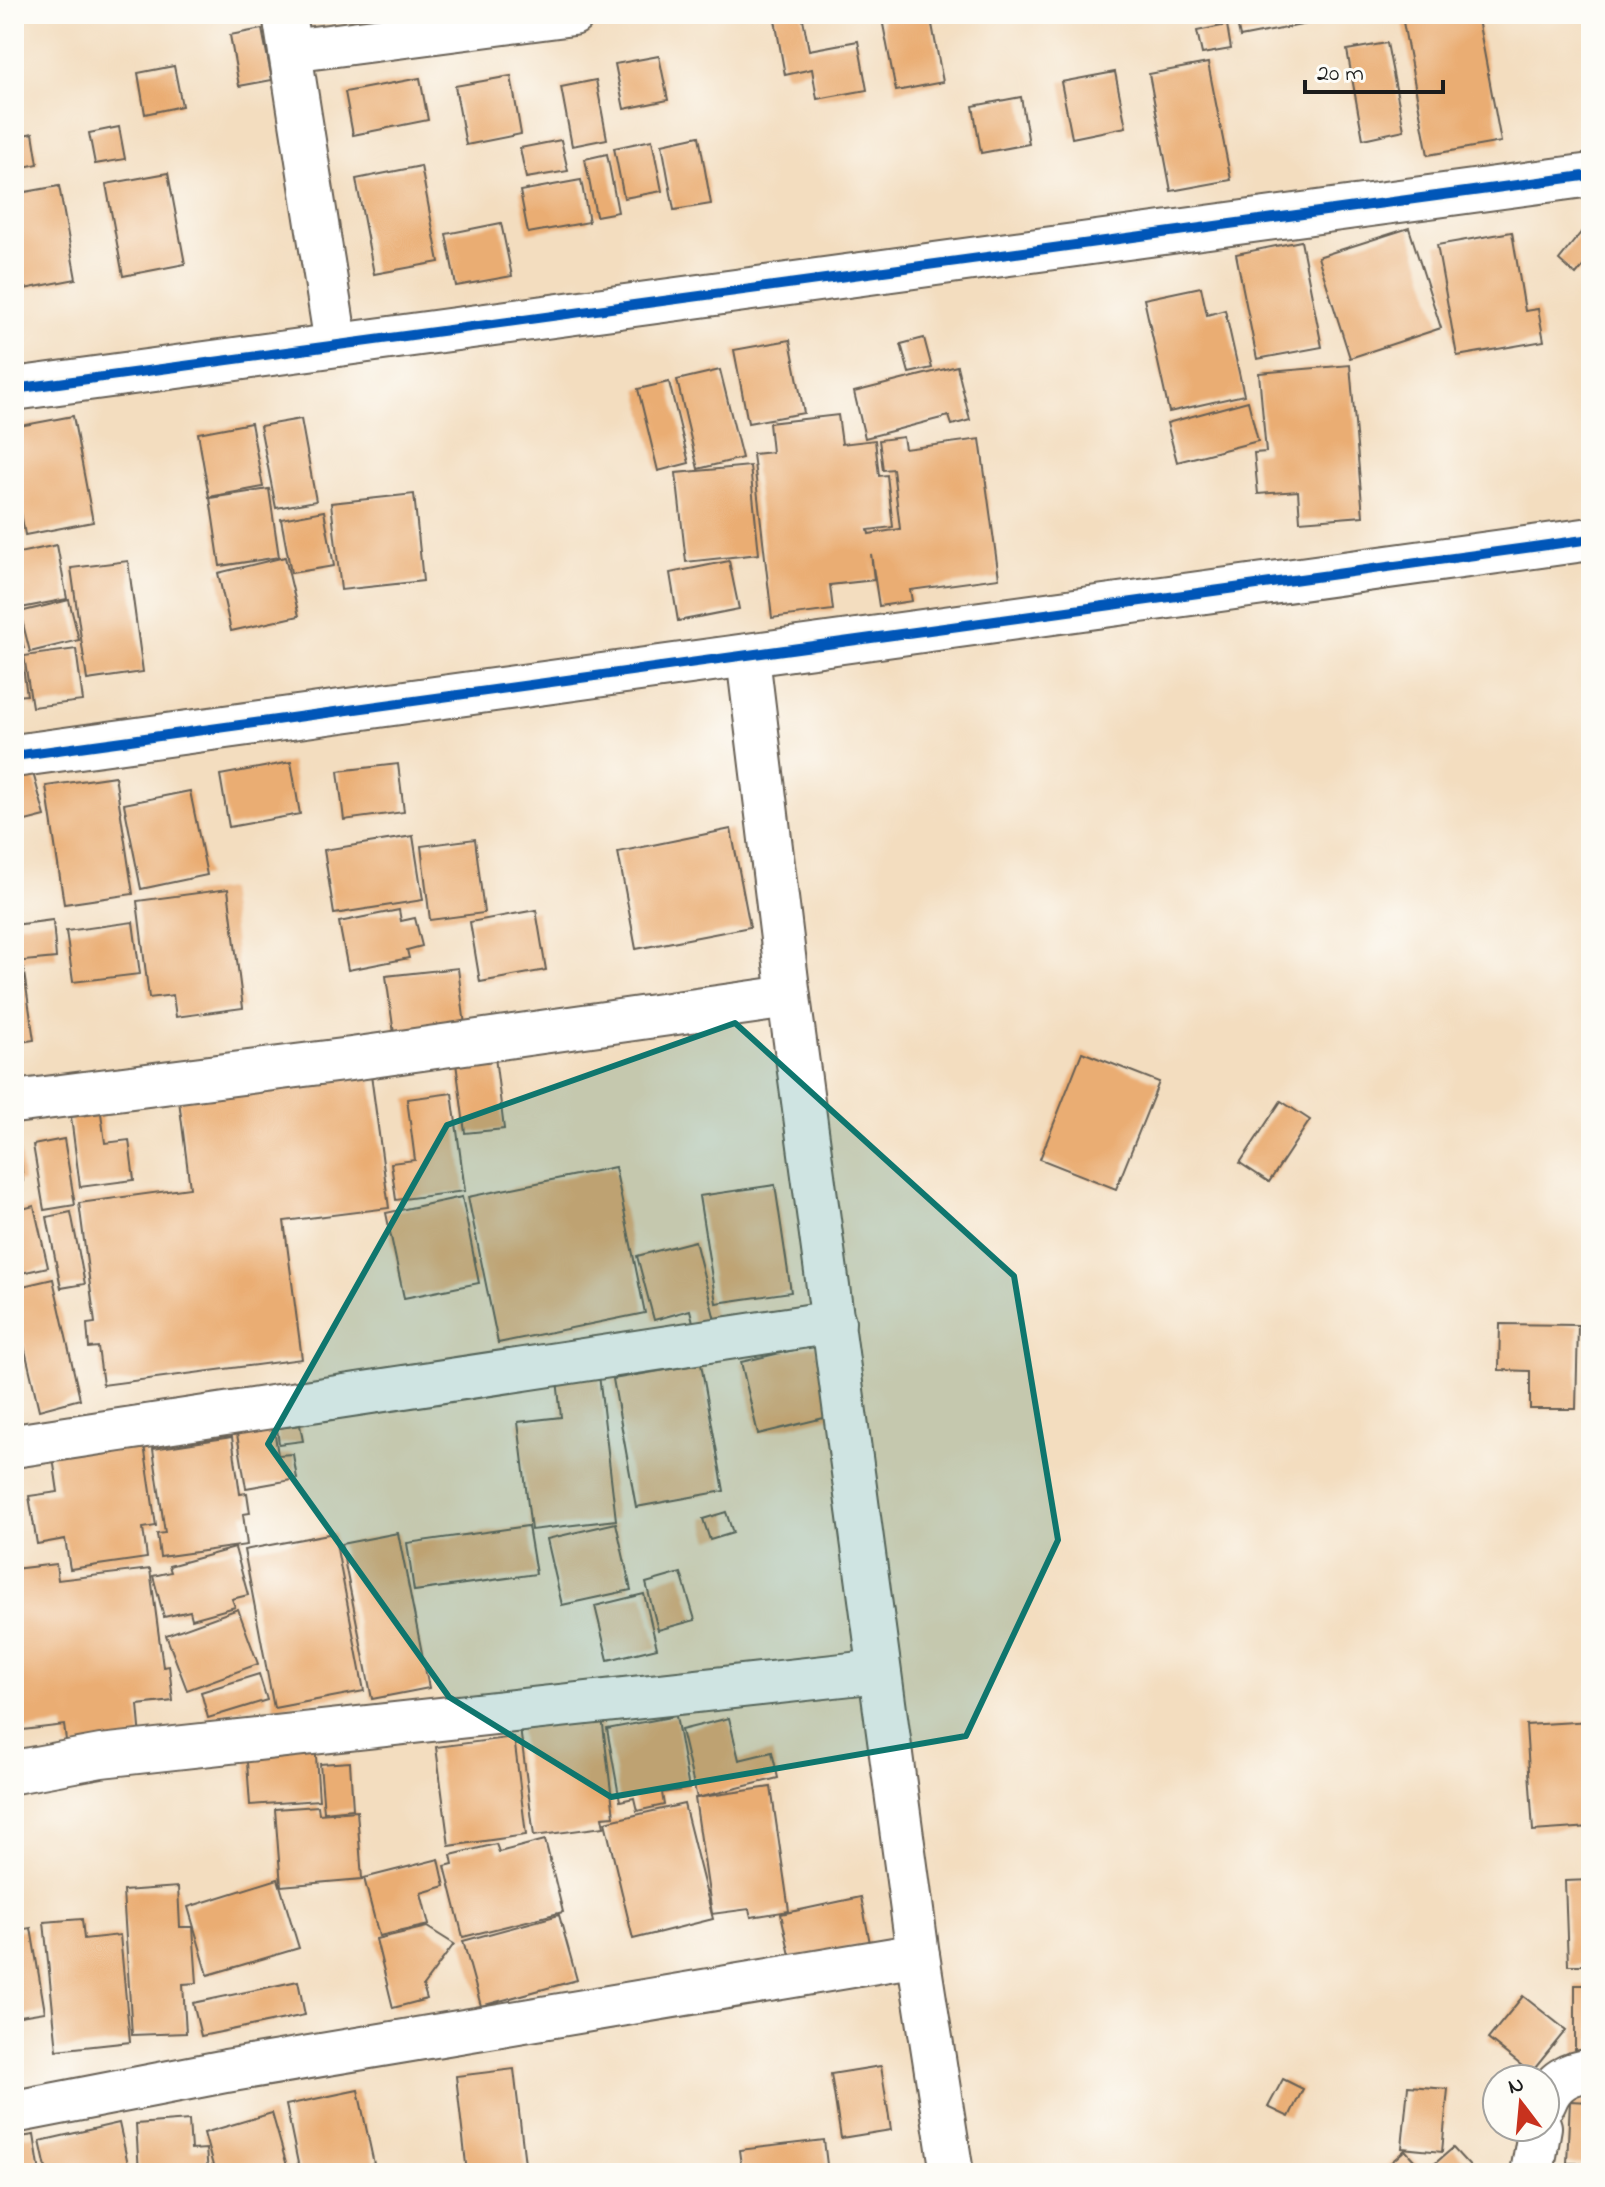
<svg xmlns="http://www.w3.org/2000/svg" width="1605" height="2187" viewBox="0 0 1605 2187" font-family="'Indie Flower',sans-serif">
	<rect width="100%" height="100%" fill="#fdfcf7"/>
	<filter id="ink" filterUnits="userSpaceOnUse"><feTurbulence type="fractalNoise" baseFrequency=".0125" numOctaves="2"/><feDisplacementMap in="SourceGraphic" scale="16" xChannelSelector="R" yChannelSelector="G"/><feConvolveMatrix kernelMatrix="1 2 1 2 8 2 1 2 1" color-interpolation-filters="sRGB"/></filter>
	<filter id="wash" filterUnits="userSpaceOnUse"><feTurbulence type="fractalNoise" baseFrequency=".006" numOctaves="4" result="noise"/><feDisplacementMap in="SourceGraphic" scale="32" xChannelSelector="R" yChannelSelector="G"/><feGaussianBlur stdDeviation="1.8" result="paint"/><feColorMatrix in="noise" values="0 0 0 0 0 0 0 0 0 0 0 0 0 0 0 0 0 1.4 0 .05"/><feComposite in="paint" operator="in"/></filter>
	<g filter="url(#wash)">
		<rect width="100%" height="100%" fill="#f3ddbf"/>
		<g id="blocks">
			<g fill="#eaad73">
				<path d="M774,14h28l7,36 49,-9 9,49 -50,9 -5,-30 -27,6z"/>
				<path d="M881,14h49l13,68 -47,9z"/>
				<path d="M1235,14h80l2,8 -77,15z"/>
				<path d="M1446,14h31l24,128 -73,13 -25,-133z"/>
				<path d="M1227,25l4,24 -29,5 -5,-23z"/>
				<path d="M262,29l10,51 -33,6 -9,-51z"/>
				<path d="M1387,43l17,87 -41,9 -16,-89z"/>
				<path d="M659,56l9,44 -44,9 -9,-45z"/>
				<path d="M1208,63l23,117 -60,11 -22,-117z"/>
				<path d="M174,66l8,40 -37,8 -7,-41z"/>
				<path d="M1115,72l11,55 -54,11 -11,-56z"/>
				<path d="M511,76l10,58 -55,11 -11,-59z"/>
				<path d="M420,78l8,42 -75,15 -8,-43z"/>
				<path d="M596,80l11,59 -35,7 -11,-59z"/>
				<path d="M1021,97l8,47 -48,9 -8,-47z"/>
				<path d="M119,127l6,32 -30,5 -6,-31z"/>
				<path d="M33,133l5,31 -24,5v-32z"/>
				<path d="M699,136l12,68 -37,6 -12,-66z"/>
				<path d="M561,140l7,31 -42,7 -6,-30z"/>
				<path d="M652,140l10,51 -38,7 -10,-50z"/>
				<path d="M607,154l11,58 -22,4 -11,-57z"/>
				<path d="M421,166l18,96 -65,12 -18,-95z"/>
				<path d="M168,173l17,91 -62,12 -17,-92z"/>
				<path d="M581,180l8,42 -61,11 -8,-42z"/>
				<path d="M59,186l17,93 -62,12v-97z"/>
				<path d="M1591,220v37l-15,18 -17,-15z"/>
				<path d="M501,223l11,53 -56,10 -10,-52z"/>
				<path d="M1409,228l32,100 -91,30 -32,-101z"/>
				<path d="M1512,232l13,79 13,-2 6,32 -87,15 -20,-111z"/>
				<path d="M1301,241l21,106 -65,12 -21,-105z"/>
				<path d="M1201,287l6,28 18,-5 19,85 -75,17 -25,-113z"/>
				<path d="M924,338l8,30 -23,5 -8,-29z"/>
				<path d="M790,340l14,73 -56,10 -14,-73z"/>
				<path d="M1350,365l13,151 -63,5 -2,-30 -40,3 -4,-41 12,-1 -7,-79z"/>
				<path d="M957,366l13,54 -18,5 -3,-9 -84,22 -11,-46z"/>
				<path d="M720,370l22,88 -44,11 -21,-89z"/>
				<path d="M669,382l20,81 -31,8 -20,-82z"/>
				<path d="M1248,401l10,40 -81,21 -10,-39z"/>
				<path d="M838,415l4,29 33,-4 4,36 8,-1 6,52 -25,3 1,4 31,-5 -7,-60 -10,1 -4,-30 24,-3 2,12 75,-10 19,139 -89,12 2,11 -33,5 -8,-52 3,26 -44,5 3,25 -61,8 -19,-164 19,-2 -3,-29z"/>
				<path d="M73,416l20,106 -68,13 -11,-62v-46z"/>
				<path d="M301,419l15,82 -40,7 -16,-82z"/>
				<path d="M251,423l12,64 -54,10 -11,-64z"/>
				<path d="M750,466l9,88 -73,8 -10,-89z"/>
				<path d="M269,489l10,68 -59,9 -10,-68z"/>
				<path d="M414,494l9,87 -82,9 -10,-87z"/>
				<path d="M324,511l10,55 -43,7 -10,-54z"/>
				<path d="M57,545l10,54 -46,9 -7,-38v-16z"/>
				<path d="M285,557l14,59 -68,15 -13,-58z"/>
				<path d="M128,561l15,111 -56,8 -16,-112z"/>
				<path d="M729,561l10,48 -61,12 -8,-48z"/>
				<path d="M69,600l10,40 -49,12 -10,-40z"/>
				<path d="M14,607l10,41 -10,1z"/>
				<path d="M76,649l7,52 -51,6 -8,-51z"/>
				<path d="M21,654l6,41 -13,1v-41z"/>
				<path d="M30,762l15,54 -31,8v-57z"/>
				<path d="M291,762l9,52 -71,13 -9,-52z"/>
				<path d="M398,764l6,48 -60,8 -6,-49z"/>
				<path d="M115,776l18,118 -69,10 -18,-118z"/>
				<path d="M190,791l17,84 -66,14 -17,-85z"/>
				<path d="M731,829l19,98 -114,22 -18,-97z"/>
				<path d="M413,836l10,64 -89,14 -10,-64z"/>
				<path d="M475,839l9,74 -54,7 -9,-74z"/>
				<path d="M228,889l15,119 -67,9 -3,-22 -24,3 -12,-97z"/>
				<path d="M399,910l2,11 14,-3 7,28 -15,4 2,8 -61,12 -9,-48z"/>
				<path d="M536,910l10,60 -66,12 -10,-60z"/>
				<path d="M53,920l3,38 -42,4v-37z"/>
				<path d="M133,922l7,52 -67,8 -7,-51z"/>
				<path d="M23,966l11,74 -20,3v-75z"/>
				<path d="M458,968l7,58 -71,8 -8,-58z"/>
				<path d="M494,1049l10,80 -39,4 -10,-78z"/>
				<path d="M1082,1052l77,30 -43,107 -76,-30z"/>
				<path d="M371,1075l18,133 -105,13 18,138 -199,26 -5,-38 -9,1 -2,-24 8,-1 -16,-120 111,-15 -11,-88z"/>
				<path d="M452,1093l13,98 -69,9 -5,-37 24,-3 -8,-61z"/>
				<path d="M1281,1101l29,19 -41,62 -29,-19z"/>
				<path d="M14,1111h2l7,70 -9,1z"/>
				<path d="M101,1113l4,30 24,-3 5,40 -54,7 -9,-70z"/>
				<path d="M64,1139l11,66 -31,5 -11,-65z"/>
				<path d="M615,1167l30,146 -147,30 -30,-146z"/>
				<path d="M775,1185l16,107 -75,11 -17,-107z"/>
				<path d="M462,1197l17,86 -75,15 -18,-85z"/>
				<path d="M34,1206l14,61 -31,7 -3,-12v-51z"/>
				<path d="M71,1212l14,72 -24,4 -14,-71z"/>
				<path d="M695,1241l20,79 -21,6 -4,-16 -36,10 -17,-64z"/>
				<path d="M53,1279l27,120 -41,11 -25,-107v-15z"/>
				<path d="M1500,1324l78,1 -2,84h-46v-38l-31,-1z"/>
				<path d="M816,1345l16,71 -74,18 -17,-72z"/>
				<path d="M701,1364l23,127 -88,16 -23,-128z"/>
				<path d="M599,1375l17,145 -85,10 -13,-108 43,-5 -4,-38z"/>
				<path d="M273,1422l5,33 15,-1 4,25 -51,9 -10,-60z"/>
				<path d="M300,1425l3,16 -24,3 -2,-16z"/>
				<path d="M142,1431l14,95 -13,2 4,30 -77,11 -5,-30 -28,5 -8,-48 29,-4 -7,-48z"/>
				<path d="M232,1437l8,57 7,-1 3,20 -7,1 4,31 -87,12 -3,-23 8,-1 -12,-84z"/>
				<path d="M726,1512l7,21 -23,7 -7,-21z"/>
				<path d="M616,1523l15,67 -69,15 -15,-66z"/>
				<path d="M528,1526l8,48 -122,17 -7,-48z"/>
				<path d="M334,1533l30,158 -90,17 -30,-158z"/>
				<path d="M398,1533l31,155 -57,11 -31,-155z"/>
				<path d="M235,1548l13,47 -16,4 3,8 -43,12 -2,-8 -26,6 -11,-41 18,-4 -2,-6z"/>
				<path d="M56,1564l2,16 92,-11 13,98 6,-1 4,35 -35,4 3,34 -74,9 -3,-23 -50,6v-162z"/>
				<path d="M681,1573l14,47 -37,10 -12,-47z"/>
				<path d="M644,1594l13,54 -49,12 -13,-54z"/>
				<path d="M238,1609l20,55 -71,26 -21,-55z"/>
				<path d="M259,1674l8,26 -59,18 -7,-26z"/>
				<path d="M676,1716l13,73 -27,4 2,12 -27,6 -3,-13 -14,3 -13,-72z"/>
				<path d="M602,1717l12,99 -12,1 2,10 -70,9 -14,-108z"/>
				<path d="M729,1718l10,42 33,-8 6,26 -81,20 -16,-68z"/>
				<path d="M1591,1721v106l-58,4 -7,-106z"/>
				<path d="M514,1737l12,98 -77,11 -13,-99z"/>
				<path d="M315,1742l4,58 -69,5 -4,-57z"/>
				<path d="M350,1762l3,47 -29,3 -4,-48z"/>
				<path d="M771,1787l18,124 -38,6 -2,-8 -37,5 -17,-116z"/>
				<path d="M684,1804l29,115 -80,20 -28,-117z"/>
				<path d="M318,1806l1,8 38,-3 5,68 -81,7 -6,-77z"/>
				<path d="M545,1840l18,72 -100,25 -18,-71 8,-2 -2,-9 45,-11 3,8z"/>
				<path d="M439,1859l6,27 -24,7 8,32 -50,11 -15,-58z"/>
				<path d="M278,1879l21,69 -91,27 -20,-68z"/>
				<path d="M1591,1880v85h-23l-3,-84z"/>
				<path d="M178,1887l2,40h13l4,56 -14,1 3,49 -54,2 -9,-144z"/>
				<path d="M861,1897l9,46 -79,17 -10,-46z"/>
				<path d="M559,1915l18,65 -96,26 -18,-65z"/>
				<path d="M82,1919l2,20 36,-4 10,107 -73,8 -13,-128z"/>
				<path d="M427,1927l27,17 -31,42 4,13 -34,9 -17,-69z"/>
				<path d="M31,1928l14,84 -31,5v-86z"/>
				<path d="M298,1981l7,34 -104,21 -8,-33z"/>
				<rect x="1575" y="1985" width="16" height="75"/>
				<path d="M1523,1996l43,34 -35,43 -43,-34z"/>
				<path d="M881,2066l10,64 -50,8 -10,-64z"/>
				<path d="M514,2069l12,104h-59l-11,-97z"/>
				<path d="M1283,2079l20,10 -14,28 -21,-10z"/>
				<path d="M1408,2086l40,3 -6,63 -40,-4z"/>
				<path d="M358,2090l16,74 -45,9h-29l-14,-68z"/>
				<path d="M1570,2101l21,1v62l-24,-1z"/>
				<path d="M272,2113l17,60h-74l-11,-40z"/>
				<path d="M189,2120l2,30 15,-1 2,24h-69l-3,-49z"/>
				<path d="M119,2123l11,50h-83l-7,-32z"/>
				<path d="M34,2135l6,38h-26v-35z"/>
				<path d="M824,2140l4,33h-86l-3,-23z"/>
				<path d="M1453,2148l23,25h-97l26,-23 20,22z"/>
			</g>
		</g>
	</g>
	<g filter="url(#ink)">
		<use href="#blocks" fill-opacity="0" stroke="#676055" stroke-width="2"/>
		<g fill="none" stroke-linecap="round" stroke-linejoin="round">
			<defs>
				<g id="minor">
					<path d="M284,14l52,330"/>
					<path d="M290,51l283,-37"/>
					<path d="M14,389l1577,-214"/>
					<path d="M748,657l41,340 129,958"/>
					<path d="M14,756l1577,-217"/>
					<path d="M14,1102l337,-43 438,-62"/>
					<path d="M14,1446l820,-124"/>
					<path d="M14,1772l87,-16 778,-85"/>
					<path d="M1545,2102c8,-22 24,-29 46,-32"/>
					<path d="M14,2112l212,-41 692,-116 34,218"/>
					<path d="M1532,2173l8,-46"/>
				</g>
			</defs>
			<use href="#minor" stroke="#676055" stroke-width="46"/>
			<use href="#minor" stroke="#fff" stroke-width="42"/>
			<defs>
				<g id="cycleway">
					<path d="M14,389l1577,-214"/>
					<path d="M14,756l1577,-217"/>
				</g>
			</defs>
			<use href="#cycleway" stroke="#fdfcf7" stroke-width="15"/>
			<use href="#cycleway" stroke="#0057b8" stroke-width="10"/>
		</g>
	</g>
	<path fill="#0f766e" fill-opacity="0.2" stroke="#0f766e" stroke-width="6" stroke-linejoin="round" d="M735,1023l279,253 44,264 -92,196 -355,61 -162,-100 -181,-253 179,-319z"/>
	<rect width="1605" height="2187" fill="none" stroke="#fdfcf7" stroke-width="48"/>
	<g transform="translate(1521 2103) rotate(344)"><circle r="38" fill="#fdfcf7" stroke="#a3a29f" stroke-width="2"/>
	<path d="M0-6L14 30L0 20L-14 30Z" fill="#c8321e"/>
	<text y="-12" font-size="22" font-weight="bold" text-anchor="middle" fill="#1c1c1c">N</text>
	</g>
	<path d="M1305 80v12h138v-12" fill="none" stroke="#1c1c1c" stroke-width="4"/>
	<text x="1317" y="80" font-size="24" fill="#1c1c1c" stroke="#fdfcf7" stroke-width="6" paint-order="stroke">20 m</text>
</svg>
